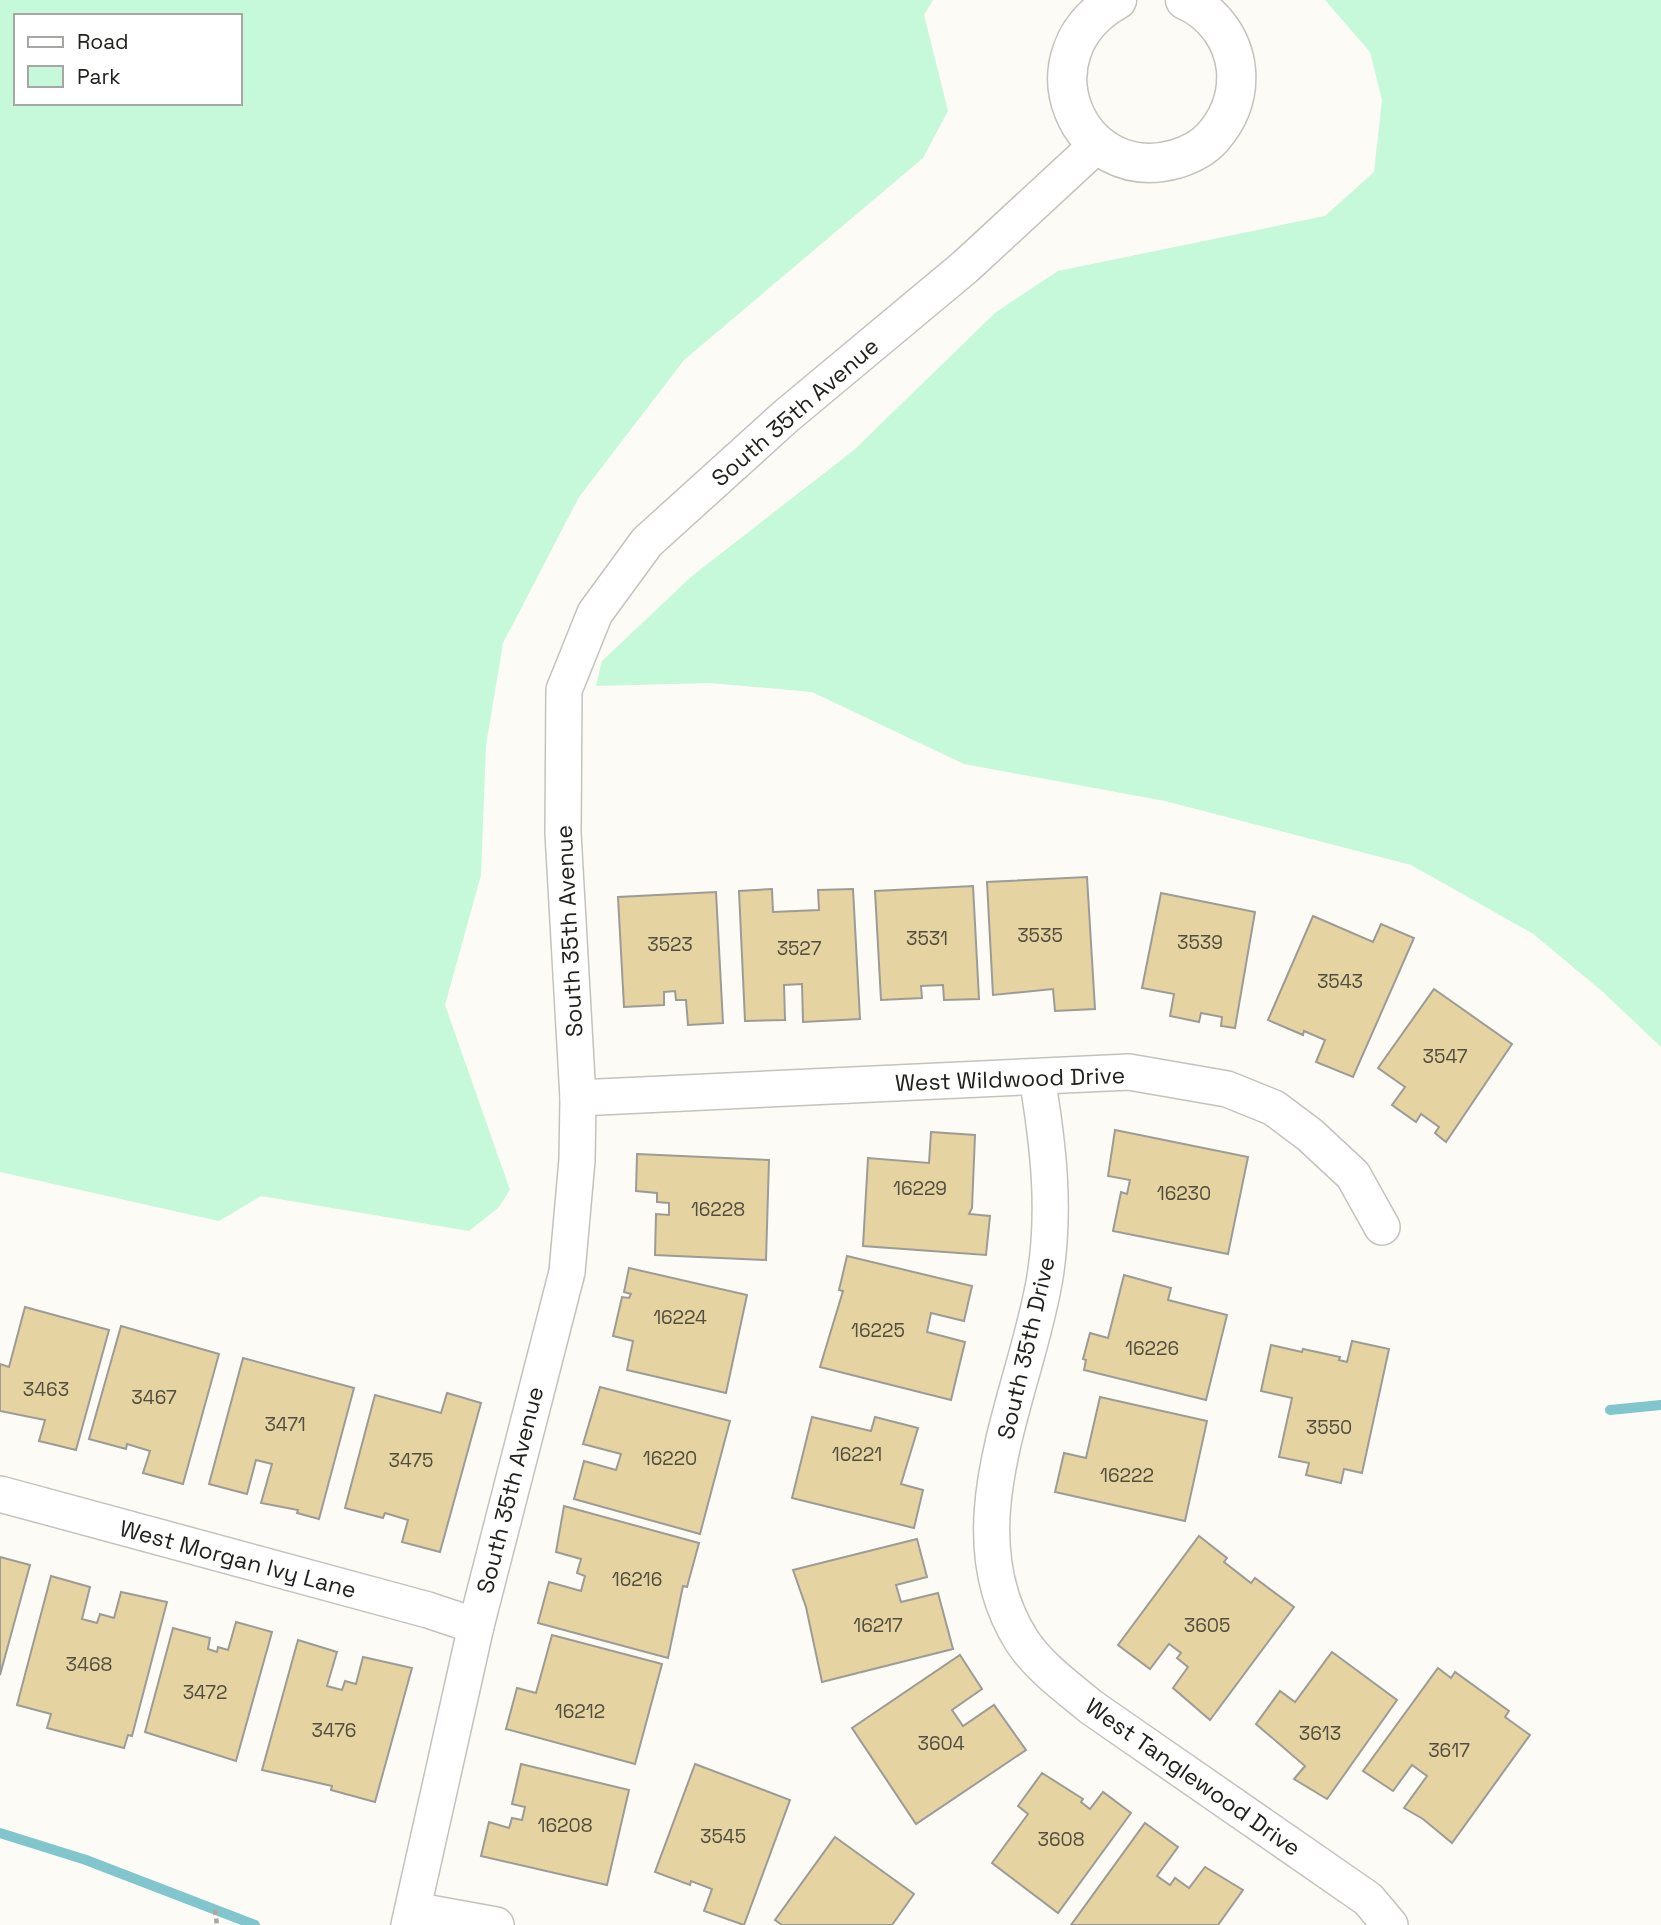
<svg xmlns="http://www.w3.org/2000/svg" width="1661" height="1925" viewBox="0 0 1661 1925" font-family="'Space Grotesk',sans-serif">
	<rect width="100%" height="100%" fill="#fdfbf5"/>
	<g fill="#c6f8da" fill-rule="evenodd">
		<path d="M0,0h933l-9,15 24,96 -25,47 -239,202 -105,137 -76,146 -17,102 -5,130 -36,130 65,185 -12,18 -29,23 -208,-35 -42,25 -219,-49zM16,16h224v87h-224z"/>
		<path d="M1325,0h336v1047l-58,-55 -71,-59 -121,-68 -246,-64 -201,-37 -152,-72 -102,-9 -114,3 6,-25 90,-85 162,-126 142,-138 62,-41 267,-55 49,-44 8,-72 -12,-48z"/>
	</g>
	<g fill="none" stroke-linecap="round" stroke-linejoin="round">
		<g stroke="#81c5cd" stroke-width="10">
			<path d="M1610,1410l51,-5"/>
			<path d="M0,1833l86,27 169,65"/>
		</g>
	</g>
	<g fill="#e5d4a1" stroke="#9d9b96" stroke-width="2">
		<path d="M1087,877l8,132 -40,2 -2,-22 -60,6 -6,-113z"/>
		<path d="M973,886l6,113 -35,1 -1,-15 -22,1 1,12 -41,2 -6,-109z"/>
		<path d="M772,889l1,23 46,-2 -1,-20 35,-1 7,130 -57,3 -1,-38 -18,1 1,35 -40,1 -6,-130z"/>
		<path d="M716,892l7,131 -35,2 -2,-25h-10l-1,-9 -11,1v13l-40,2 -6,-110z"/>
		<path d="M1161,893l94,19 -20,116 -14,-2 1,-9 -21,-4 -2,9 -29,-6 4,-22 -32,-6z"/>
		<path d="M1313,916l60,26 8,-18 33,14 -61,139 -37,-15 9,-22 -21,-9 -1,4 -35,-15z"/>
		<path d="M1434,989l78,55 -66,98 -11,-9 4,-6 -18,-13 -5,8 -24,-17 13,-18 -27,-19z"/>
		<path d="M1115,1130l133,27 -20,97 -115,-23 8,-39 6,2 3,-14 -22,-4z"/>
		<path d="M931,1132l44,3 -3,73 -3,6 21,2 -4,39 -123,-9 5,-88 61,5z"/>
		<path d="M637,1154l132,6 -3,100 -111,-5 1,-41 13,1v-12l-12,-1v-9l-21,-2z"/>
		<path d="M847,1256l125,30 -8,35 -33,-8 -4,19 38,10 -14,58 -131,-33 23,-76 -4,-1z"/>
		<path d="M629,1268l118,27 -21,98 -99,-23 6,-29 -20,-5 9,-39 7,1 2,-4 -7,-2z"/>
		<path d="M1124,1275l47,13 -3,12 59,15 -21,85 -122,-30 2,-10 -3,-1 7,-26 18,5z"/>
		<path d="M25,1307l84,23 -33,120 -37,-9 6,-21 -45,-9v-47l9,3z"/>
		<path d="M121,1326l98,28 -36,130 -40,-11 7,-22 -23,-7 -1,5 -37,-10z"/>
		<path d="M1352,1341l37,8 -27,124 -18,-4 -3,14 -35,-8 3,-12 -30,-6 13,-59 -31,-7 10,-46 31,7 1,-3 37,8 -1,3 8,2z"/>
		<path d="M243,1358l111,30 -35,131 -22,-6 1,-3 -37,-7 11,-39 -16,-4 -9,34 -38,-10z"/>
		<path d="M600,1387l130,34 -30,113 -126,-35 10,-38 32,9 5,-16 -38,-10z"/>
		<path d="M447,1393l34,10 -41,149 -38,-10 6,-22 -23,-7 -2,5 -38,-10 30,-113 66,18z"/>
		<path d="M1100,1397l107,24 -22,100 -130,-29 9,-39 22,5z"/>
		<path d="M812,1417l59,14 4,-14 43,11 -17,56 22,6 -9,38 -122,-30z"/>
		<path d="M564,1506l135,37 -12,44 -4,-1 -15,72 -130,-35 11,-41 32,9 4,-15 -8,-3 4,-14 -25,-7z"/>
		<path d="M1199,1536l28,22 -3,4 27,21 4,-5 39,29 -84,113 -37,-32 15,-21 -11,-9 4,-5 -12,-9 -19,25 -32,-24z"/>
		<path d="M917,1539l10,38 -31,8 5,17 37,-9 15,56 -131,33 -16,-75 -13,-37z"/>
		<path d="M0,1557l30,8 -30,110z"/>
		<path d="M51,1576l39,11 -8,32 15,4 3,-9 14,4 7,-26 46,10 -35,134 -4,-1 -4,13 -77,-20 4,-14 -34,-9z"/>
		<path d="M236,1622l36,10 -36,129 -91,-29 28,-104 37,10 -2,11 9,3 1,-5 10,3z"/>
		<path d="M552,1635l110,29 -27,100 -129,-35 11,-41 19,5z"/>
		<path d="M298,1640l39,12 -10,34 15,4 3,-9 11,3 7,-27 49,11 -37,134 -44,-12 1,-4 -70,-16z"/>
		<path d="M1332,1652l65,48 -70,99 -33,-20 11,-13 -49,-42 24,-33 15,11z"/>
		<path d="M960,1655l22,34 -30,21 11,16 31,-21 32,45 -110,74 -64,-96z"/>
		<path d="M1438,1668l13,10 4,-6 54,39 -4,6 25,18 -78,108 -29,-24 -19,-11 23,-32 -15,-11 -19,26 -30,-20z"/>
		<path d="M521,1764l108,26 -22,95 -126,-29 8,-34 20,6 3,-10 10,2 3,-13 -13,-3z"/>
		<path d="M695,1764l95,36 -46,125 -40,-14 8,-22 -21,-8 -1,4 -35,-13z"/>
		<path d="M1042,1773l41,26 -2,3 9,7 13,-17 28,21 -73,100 -66,-50 36,-49 -10,-8z"/>
		<path d="M1145,1823l33,24 -21,29 13,9 5,-7 14,10 16,-21 38,23 -25,35h-147z"/>
		<path d="M835,1837l79,57 -22,31h-110l-7,-5z"/>
	</g>
	<g fill="none" stroke-linecap="round" stroke-linejoin="round">
		<defs>
			<g id="street">
				<path d="M1037,1077c11,67 19,131 8,200 -19,117 -95,251 -23,364 17,26 45,46 69,66l277,192 22,26"/>
				<path d="M578,1098l551,-26 98,17 47,19 36,27 43,40 29,52"/>
				<path d="M0,1494l428,116 48,16"/>
				<path d="M413,1910l83,15"/>
				<path d="M409,1925l67,-299 91,-354 10,-112 1,-62 -15,-265 1,-143 31,-77 52,-71 138,-125 180,-150 133,-123"/>
			</g>
			<path id="secondary" d="M1117,0c-96,54 -40,187 59,159 13,-4 27,-11 36,-21 17,-19 26,-42 24,-68 -3,-31 -23,-58 -51,-70"/>
		</defs>
		<use href="#street" stroke="#c4c2bd" stroke-width="38"/>
		<use href="#secondary" stroke="#c4c2bd" stroke-width="41"/>
		<path stroke="#aaa9a4" stroke-width="4.5" stroke-dasharray="5 3.5" stroke-linecap="butt" d="M215,1910l2,15"/>
		<use href="#street" stroke="#fff" stroke-width="35"/>
		<use href="#secondary" stroke="#fff" stroke-width="38"/>
	</g>
	<g text-anchor="middle" dominant-baseline="central" stroke-width="5" stroke-linejoin="round" paint-order="stroke">
		<g font-size="19" fill="#524e3f">
			<text x="1040" y="935">3535</text>
			<text x="927" y="938">3531</text>
			<text x="1200" y="942">3539</text>
			<text x="670" y="944">3523</text>
			<text x="799" y="948">3527</text>
			<text x="1340" y="981">3543</text>
			<text x="1445" y="1056">3547</text>
			<text x="920" y="1188">16229</text>
			<text x="1184" y="1193">16230</text>
			<text x="718" y="1209">16228</text>
			<text x="680" y="1317">16224</text>
			<text x="878" y="1330">16225</text>
			<text x="1152" y="1348">16226</text>
			<text x="46" y="1389">3463</text>
			<text x="154" y="1397">3467</text>
			<text x="285" y="1424">3471</text>
			<text x="1329" y="1427">3550</text>
			<text x="857" y="1454">16221</text>
			<text x="670" y="1458">16220</text>
			<text x="411" y="1460">3475</text>
			<text x="1127" y="1475">16222</text>
			<text x="637" y="1579">16216</text>
			<text x="878" y="1625">16217</text>
			<text x="1207" y="1625">3605</text>
			<text x="89" y="1664">3468</text>
			<text x="205" y="1692">3472</text>
			<text x="580" y="1711">16212</text>
			<text x="334" y="1730">3476</text>
			<text x="1320" y="1733">3613</text>
			<text x="941" y="1743">3604</text>
			<text x="1449" y="1750">3617</text>
			<text x="565" y="1825">16208</text>
			<text x="723" y="1836">3545</text>
			<text x="1061" y="1839">3608</text>
		</g>
		<g font-size="23" fill="#21211e" stroke="#fff">
			<text transform="translate(795 412) rotate(-41)">South 35th Avenue</text>
			<text transform="translate(569 931) rotate(-93)">South 35th Avenue</text>
			<text transform="translate(1010 1079) rotate(-2)">West Wildwood Drive</text>
			<text transform="translate(1026 1348) rotate(-77)">South 35th Drive</text>
			<text transform="translate(510 1490) rotate(-76)">South 35th Avenue</text>
			<text transform="translate(238 1559) rotate(15)">West Morgan Ivy Lane</text>
			<text transform="translate(1193 1777) rotate(35)">West Tanglewood Drive</text>
		</g>
	</g>
	<rect x="14" y="14" width="228" height="91" fill="#ffffff" stroke="#a6a6a5" stroke-width="2"/>
	<rect x="28" y="37" width="35" height="10" fill="#ffffff" stroke="#a6a6a5" stroke-width="2"/>
	<text x="77" y="49" font-size="21" fill="#21211e">Road</text>
	<rect x="28" y="66" width="35" height="21" fill="#c6f8da" stroke="#a6a6a5" stroke-width="2"/>
	<text x="77" y="84" font-size="21" fill="#21211e">Park</text>
</svg>
